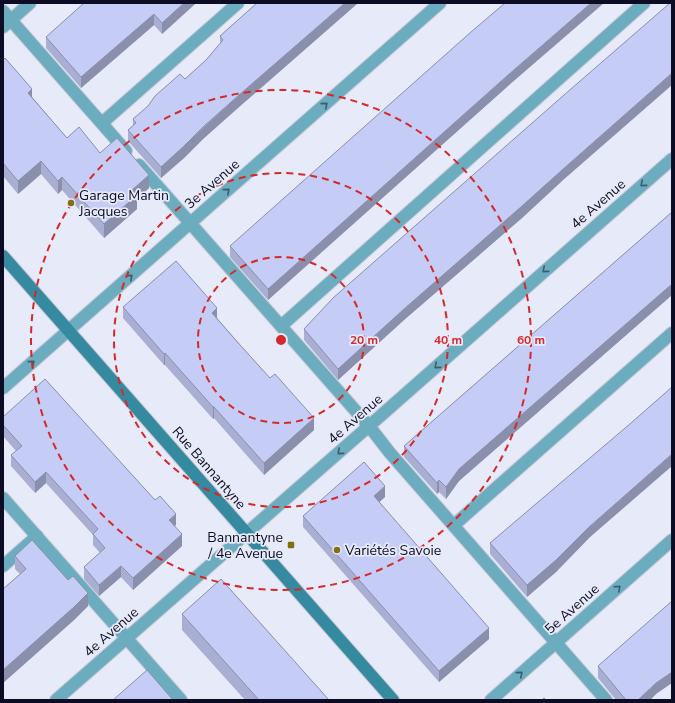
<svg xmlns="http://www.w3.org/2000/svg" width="675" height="703" viewBox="0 0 675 703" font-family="'Nunito Sans',sans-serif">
	<rect width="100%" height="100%" fill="#e7eaf8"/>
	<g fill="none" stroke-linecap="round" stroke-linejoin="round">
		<defs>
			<g id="lane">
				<path d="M3,11l123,140"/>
				<path d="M102,123l136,-120"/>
				<path d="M139,165l230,261 21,27 216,247"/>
				<path d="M281,326l363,-323"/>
				<path d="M3,498l178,202"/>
				<path d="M454,525l218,-192"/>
				<path d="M3,566l34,-30"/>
			</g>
			<g id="street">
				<path d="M3,27l27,-24"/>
				<path d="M3,388l437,-385"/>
				<path d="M56,700l313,-274 303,-267"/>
				<path d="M491,700l181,-160"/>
			</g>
			<path id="secondary" d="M3,256l390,444"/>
		</defs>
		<use href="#lane" stroke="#c4c6d6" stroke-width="14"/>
		<use href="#street" stroke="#c4c6d6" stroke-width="14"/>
		<use href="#secondary" stroke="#c4c6d6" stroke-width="14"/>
		<use href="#lane" stroke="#6cacbf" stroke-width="12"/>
		<use href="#street" stroke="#6cacbf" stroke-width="12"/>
		<use href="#secondary" stroke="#368aa0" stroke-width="12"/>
	</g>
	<g fill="#a9afd3">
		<path d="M195,3v1l-33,30 -8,-9 -73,63 -35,-40v-11z"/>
		<path d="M257,3h101l-119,104 -36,32 -19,19 -23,20 -33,-37v-11l5,-4v-7l52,-40 21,-19 14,-16v-8z"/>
		<path d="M3,60l29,37 35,41 33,15 49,35 -12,11v10l-33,29 -42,-48 -4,4 -17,-20 -23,20 -15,-18z"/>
		<path d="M508,86l-240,214 -38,-43v-11z"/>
		<path d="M562,181l-40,37 -118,102 -66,60 -34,-40v-11z"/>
		<path d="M672,212v83l-213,186 -13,18 -7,-7 -2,2 -33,-37v-11z"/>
		<path d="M123,307l94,11 97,112 -50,45 -50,-57 -1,1 -48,-54h-1l-41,-47z"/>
		<path d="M3,417l173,108 -2,1 8,20 -49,44 -12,-13 -22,19 -15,-17v-12l16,-14 -7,-8v-10l-47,-52 -11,10 -24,-27v-11l5,-4 -13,-15z"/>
		<path d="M385,497l-6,5 110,137 -50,43 -136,-155v-11z"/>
		<path d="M589,538l-33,34 -29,25 -37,-43v-11z"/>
		<path d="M15,556l73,50 -14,14 -71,63v-94l17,-15 -5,-5z"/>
		<path d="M182,614l147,86h-84l-63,-70z"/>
		<path d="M598,666l58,28 -6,6h-34l-18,-22z"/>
	</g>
	<g fill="#8a8fac">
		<path d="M184,3h11v1l-33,30v-11z"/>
		<path d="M345,3h13l-119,104 -36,32 -19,19 -23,20v-11l78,-72z"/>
		<path d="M591,3h13l-96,83 -240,214v-11l240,-214z"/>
		<path d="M154,14v11l-73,63v-11z"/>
		<path d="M672,73v12l-110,96 -40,37 -118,102 -66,60v-11l66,-60 158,-139z"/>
		<path d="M32,89v14l-4,-10z"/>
		<path d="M41,161v13l-23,20v-13z"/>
		<path d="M149,175v13l-12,11v10l-33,29v-14l28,-34z"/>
		<path d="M62,177v13l-4,4v-13z"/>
		<path d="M672,284v11l-213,186 -13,18v-12l13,-18z"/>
		<path d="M217,308v12l-5,-7z"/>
		<path d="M165,353v12h-1v-11z"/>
		<path d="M213,407h1v11l-1,1z"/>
		<path d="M314,418v12l-50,45v-12z"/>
		<path d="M672,454v12l-83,72 -33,34 -29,25v-12l62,-58z"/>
		<path d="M46,472v11l-11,10v-11z"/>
		<path d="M439,480v12l-2,2v-11z"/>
		<path d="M385,486v11l-11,10v-11z"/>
		<path d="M176,514v11l-7,6v-11z"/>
		<path d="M182,534v12l-49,44v-12z"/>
		<path d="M121,566v11l-22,19v-11z"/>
		<path d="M88,593v13l-14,14 -71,63v-13z"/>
		<path d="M489,628v11l-50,43v-11z"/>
		<path d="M672,672v11l-16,11 -6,6h-12l18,-17z"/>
	</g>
	<g fill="#c5ccf5" stroke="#8a8fac">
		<path d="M84,3h100l-22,20 -8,-9 -73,63 -35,-40z"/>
		<path d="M257,3h88l-106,92 -36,32 -19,19 -23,21 -33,-37 8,-7 -3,-4 15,-13 7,-10 25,-22 5,5 21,-19 17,-20 -3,-4z"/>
		<path d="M505,3h86l-83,72 -240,214 -38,-43 241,-214z"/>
		<path d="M670,3h2v70l-110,97 -40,36 -118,103 -66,60 -34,-40 29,-31 231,-203z"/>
		<path d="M5,58l27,31 -4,4 39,45 12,-11 21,26 17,-15 32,37 -17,15 5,5 -33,29 -42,-47 -4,4 -17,-20 -23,20 -15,-18v-103z"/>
		<path d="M672,212v72l-213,185 -13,18 -7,-7 -2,3 -33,-37z"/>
		<path d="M176,261l41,47 -5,5 28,32 30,33 5,-4 39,44 -50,45 -50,-56h-1l-48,-54 -1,1 -41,-47z"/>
		<path d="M45,379l110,121 5,-4 16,18 -7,6 13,14 -49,44 -12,-12 -22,19 -15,-18 21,-19 -12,-14 5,-5 -52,-57 -11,10 -24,-27 11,-9 -19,-21v-8z"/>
		<path d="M672,387v67l-83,73 -33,33 -29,25 -37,-42 141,-120z"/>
		<path d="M364,462l21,24 -11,10 115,132 -50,43 -136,-155z"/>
		<path d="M32,540l36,40 5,-4 15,17 -14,14 -71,63v-81l23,-20 -11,-13z"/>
		<path d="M221,579l108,121h-70l-77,-86z"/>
		<path d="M672,601v71l-16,11 -18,17h-12l-28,-34z"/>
		<path d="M147,670l26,30h-60z"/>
		<path d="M544,698l2,2h-4z"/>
	</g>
	<defs><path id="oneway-chevron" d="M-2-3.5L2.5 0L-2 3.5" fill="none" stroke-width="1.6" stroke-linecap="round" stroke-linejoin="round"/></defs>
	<g stroke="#3c5c72">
		<use href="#oneway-chevron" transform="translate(325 105) rotate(-41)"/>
		<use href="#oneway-chevron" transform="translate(643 184) rotate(139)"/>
		<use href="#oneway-chevron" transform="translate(227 191) rotate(-41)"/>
		<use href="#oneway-chevron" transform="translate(545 270) rotate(139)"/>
		<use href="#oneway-chevron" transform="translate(130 277) rotate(-42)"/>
		<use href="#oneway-chevron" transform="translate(32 363) rotate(-41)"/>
		<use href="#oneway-chevron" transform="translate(437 366) rotate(139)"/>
		<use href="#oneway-chevron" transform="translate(340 452) rotate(139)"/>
		<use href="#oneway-chevron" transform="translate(618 588) rotate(-42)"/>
		<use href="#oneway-chevron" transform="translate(520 674) rotate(-41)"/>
	</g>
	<g fill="none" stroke="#d62828" stroke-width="2" stroke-dasharray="7 5">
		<circle cx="281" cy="340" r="83"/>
		<circle cx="281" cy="340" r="167"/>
		<circle cx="281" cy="340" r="250"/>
	</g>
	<g fill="#80700e" stroke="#e7eaf8" stroke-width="1.5">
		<circle cx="71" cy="203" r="4"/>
		<rect x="287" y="541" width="8" height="8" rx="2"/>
		<circle cx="337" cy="550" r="4"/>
	</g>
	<g text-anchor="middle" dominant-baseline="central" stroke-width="3.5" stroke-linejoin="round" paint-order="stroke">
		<g font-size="14" fill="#0c0c25" stroke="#e7eaf8">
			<text transform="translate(212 184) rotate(-41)">3e Avenue</text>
			<text transform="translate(598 204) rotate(-41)">4e Avenue</text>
			<text transform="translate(355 419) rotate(-41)">4e Avenue</text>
			<text transform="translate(209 468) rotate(49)">Rue Bannantyne</text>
			<text transform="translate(572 609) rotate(-42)">5e Avenue</text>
			<text transform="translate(111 632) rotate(-41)">4e Avenue</text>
		</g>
		<g font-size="14" fill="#0c0c25" stroke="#e7eaf8" text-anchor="start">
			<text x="79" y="195">Garage Martin<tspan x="79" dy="16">Jacques</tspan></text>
			<text x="283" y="537" text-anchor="end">Bannantyne<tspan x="283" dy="16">/ 4e Avenue</tspan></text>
			<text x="345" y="550">Variétés Savoie</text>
		</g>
	</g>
	<circle cx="281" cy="340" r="6" fill="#d62828" stroke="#e7eaf8" stroke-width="2"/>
	<g font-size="12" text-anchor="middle" font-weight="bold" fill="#d62828" stroke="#e7eaf8" stroke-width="3.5" stroke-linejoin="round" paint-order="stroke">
		<text x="364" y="344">20 m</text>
		<text x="448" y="344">40 m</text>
		<text x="531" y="344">60 m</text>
	</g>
	<rect width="675" height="703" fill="none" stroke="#0c0c25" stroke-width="8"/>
</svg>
